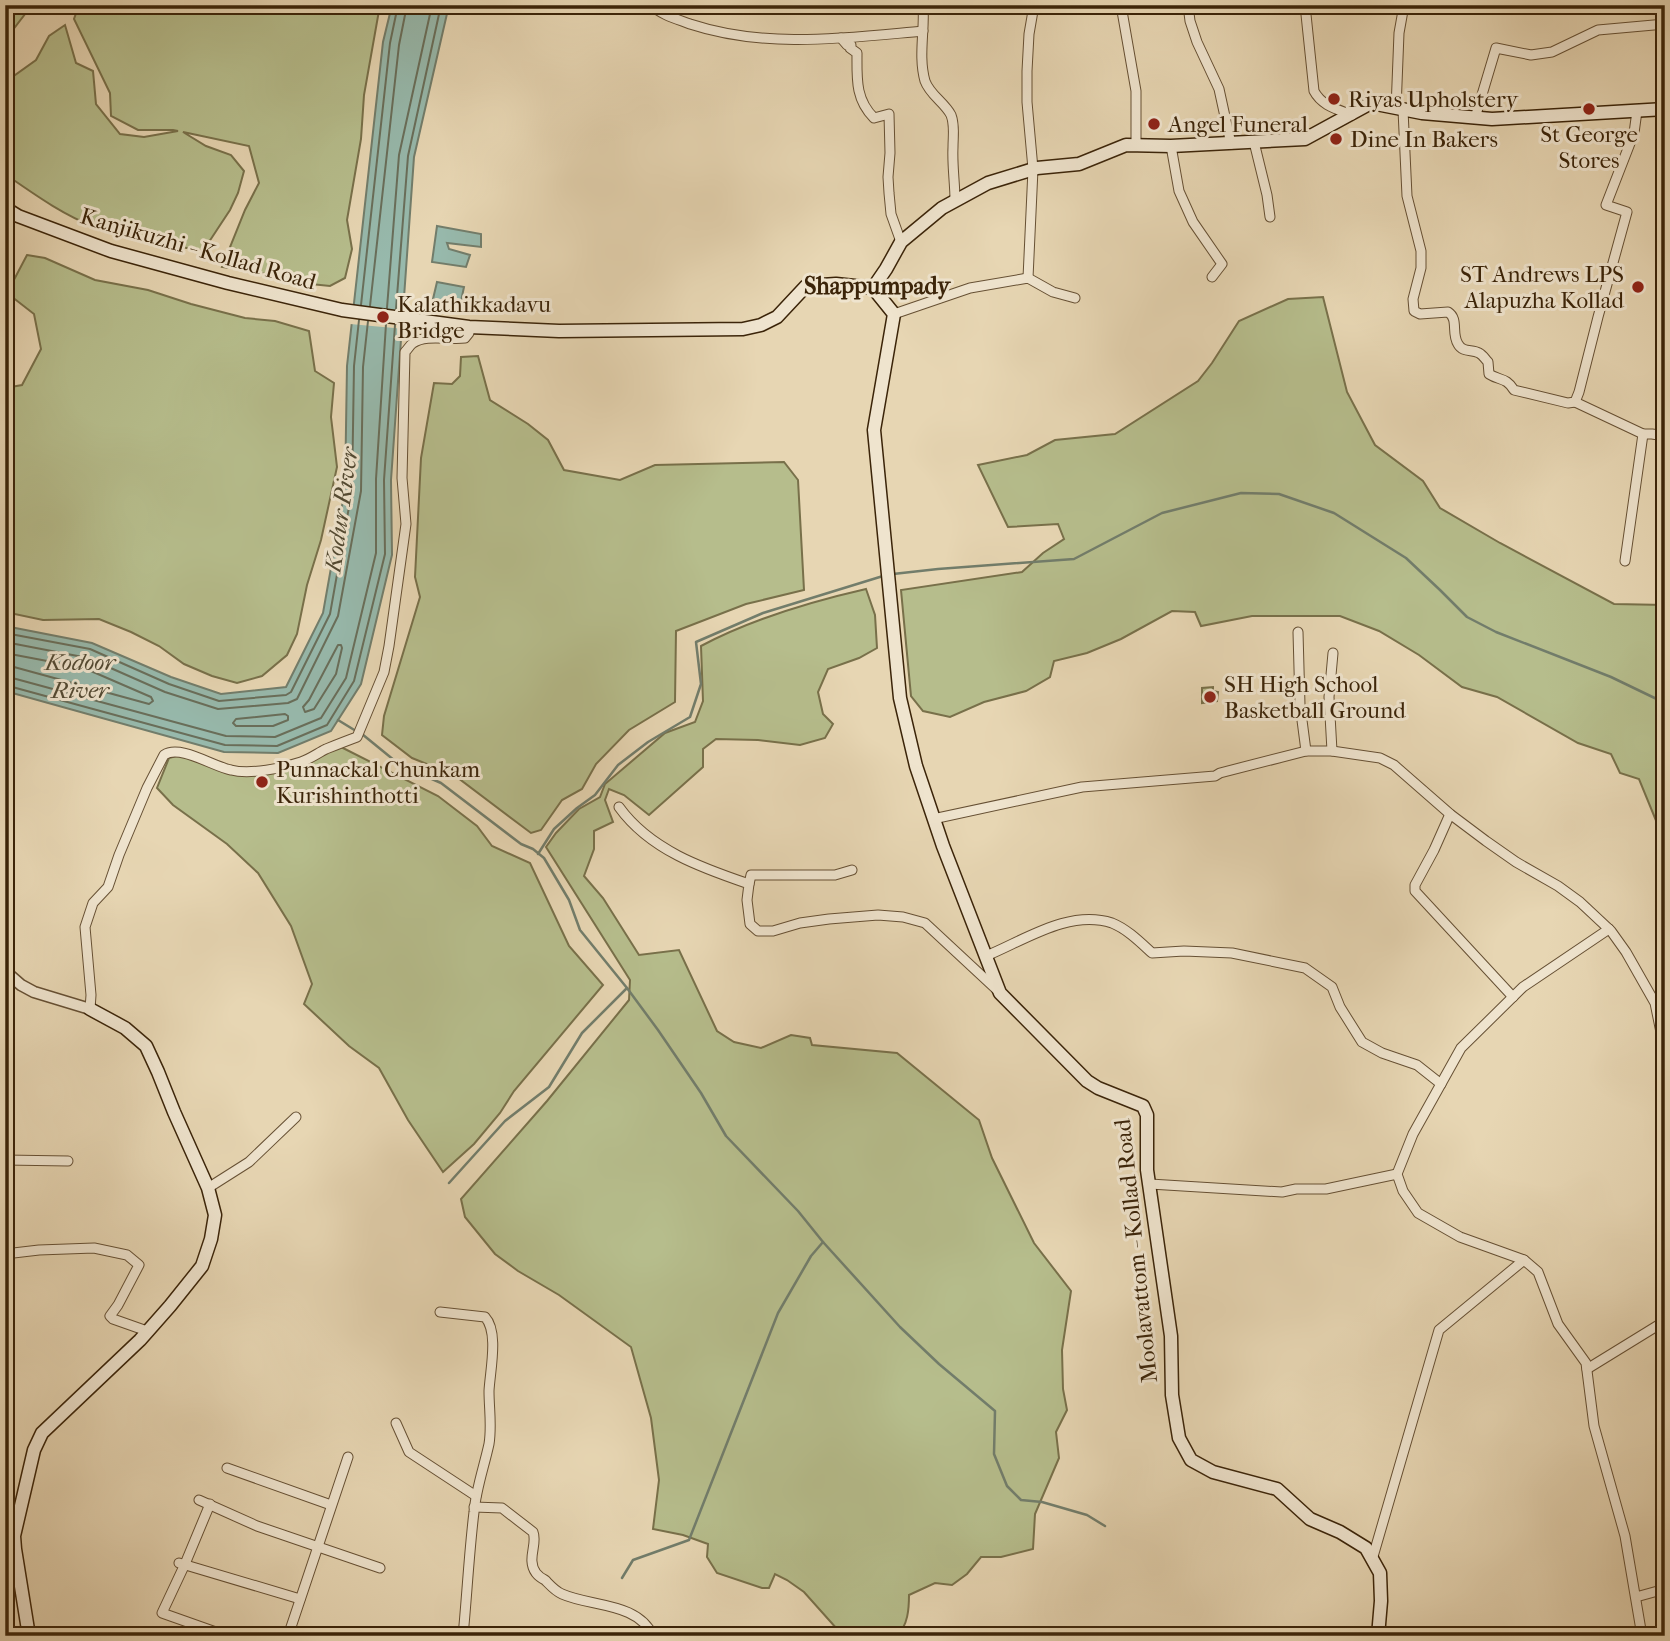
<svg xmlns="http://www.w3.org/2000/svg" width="1670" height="1641" viewBox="0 0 1670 1641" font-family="'IM FELL French Canon',serif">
	<rect width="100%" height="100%" fill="#e7d6b3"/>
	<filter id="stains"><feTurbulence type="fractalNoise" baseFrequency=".00286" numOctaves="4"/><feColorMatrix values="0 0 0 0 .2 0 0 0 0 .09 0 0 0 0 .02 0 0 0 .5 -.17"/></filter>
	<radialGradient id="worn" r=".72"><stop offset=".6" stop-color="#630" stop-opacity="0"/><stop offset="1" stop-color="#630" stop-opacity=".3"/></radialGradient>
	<g fill="#b6bd8c" stroke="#78704a" stroke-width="2">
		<path d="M5,5h27l-27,35z"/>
		<path d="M79,5h301l-16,90 -3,44 -14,81 5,29 -7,29 -15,8 -39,-4 -33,-10 -36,-5 23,-57 14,-27 -10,-37 -66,-14 23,14 25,9 13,16 -6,22 -8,17 -27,41c-36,-7 -74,-11 -108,-24 -32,-12 -61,-33 -90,-53v-85l6,-11 25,-18 13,-24 16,-11 11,38 17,8 3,33 24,30 24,3 34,-6 -5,-1h-35l-27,-14 -1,-23 -36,-74z"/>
		<path d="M27,255l18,3 50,22 53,10 43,14 54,14 30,3 34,10 6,40 19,12 -3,34 6,50 -16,73 -14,45 -10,49 -10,21 -25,21 -25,7 -25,-7 -28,-12 -25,-18 -28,-14 -32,-13 -56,1 -38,-8v-224l17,-3 19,-36 -7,-35 -27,-21z"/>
		<path d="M1323,297l24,95 28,53 48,36 17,27 60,35 114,61 51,1v223l-8,-5 -18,-44 -19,-6 -9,-19 -33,-11 -81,-46 -35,-10 -43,-32 -40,-24 -39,-15h-88l-51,10 -6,-14 -23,-1 -51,28 -34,14 -33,8 -4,16 -24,14 -42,11 -34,15 -27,-6 -12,-15 -10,-106 121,-18 21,-19 21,-14 -6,-15 -50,3 -30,-62 49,-10 28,-15 60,-6 83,-53 14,-18 27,-42 49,-22z"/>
		<path d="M478,356l12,44 38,24 20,16 16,30 56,10 35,-15 129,-3 14,18 6,110 -58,14 -70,27 -1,71 -46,28 -33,34 -14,25 -20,11 -21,30 -10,3 -77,-58 -42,-17 -30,-23 2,-19 36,-119 -5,-20 6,-119 13,-75 18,1 8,-8 1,-19z"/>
		<path d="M866,589l9,26 2,33 -18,10 -31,11 -10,23 5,22 10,10 -8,14 -25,7 -42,-5 -42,-1 -13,10v18l-54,48 -25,-20 -15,-6 -4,11 8,22 -19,9v18l-10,27 19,22 36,57 40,-5 38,81 17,11 27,6 30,-13 19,3 2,7 85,8 82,67 13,38 42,85 37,48 -9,59 1,39 4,21 -11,22 3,26 -24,56 -2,35 -32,8h-20l-14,17 -15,11 -17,-2 -26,12c0,14 -1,30 -12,41h-52l-8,-7 -33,-37 -17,-12 -12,-6 -6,14h-7l-45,-15 -10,-16 1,-13 -25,-9 -30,-6 6,-49 -8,-62 -20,-71 -72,-52 -41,-24 -23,-17 -30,-37 -4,-18 86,-98 82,-101 1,-20 -84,-133 10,-14 23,-24 21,-12 5,-13 60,-51 30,-11 8,-21 -2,-55c51,-27 108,-44 165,-57z"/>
		<path d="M1213,687v4l5,1 -1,9 -15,2v-15z"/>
		<path d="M339,746l99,50 39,30 15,20 38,17 39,83 34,39 -89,106 -14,22 -26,31 -31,28 -35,-52 -29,-52 -30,-22 -45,-42 8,-20 -21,-58 -33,-53 -31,-29 -54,-39 -16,-17 12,-30 11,-3 67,21z"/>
	</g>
	<g fill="#97b9ac" stroke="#727d6b" stroke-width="2">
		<path d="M392,5h57l-35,152 -23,323 1,75 -31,129 -30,47 -53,22 -54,-1 -219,-61v-65l87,17 79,34 50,17 65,-7 37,-74 22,-124 2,-123 36,-324z"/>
		<path d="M437,226l44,8v13l-34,-4 2,6 21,6 -4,12 -34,-5z"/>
		<path d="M437,282l27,5 -4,19 -27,-7z"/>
	</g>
	<path fill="#e7d6b3" d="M351,308l55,7 -1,14 -55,-5z"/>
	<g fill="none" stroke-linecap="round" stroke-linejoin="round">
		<g stroke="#696e5a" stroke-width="2">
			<path d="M361,305l29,-262 8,-38"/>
			<path d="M370,306l29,-261 8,-40"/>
			<path d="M387,308l12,-153 33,-150"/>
			<path d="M396,309l12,-153 33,-151"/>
			<path d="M5,633l85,16 79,35 50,17 67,-6 5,-3 39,-78 22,-124 2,-124 5,-46"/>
			<path d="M5,642l83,16 77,34 53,17 70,-6 9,-4 41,-83 23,-125 2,-124 5,-46"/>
			<path d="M338,645h3l1,3 -6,26 -22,35 -9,3 -2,-5 6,-7z"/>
			<path d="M5,653l79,15 67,29 2,4 -4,3 -135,-37 -9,-1"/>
			<path d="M5,676l221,60 49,1 46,-19 25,-40 30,-125v-74l10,-155"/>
			<path d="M5,685l220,60 52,1 50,-21 27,-44 31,-127 -1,-74 11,-155"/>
			<path d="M285,714l3,2v4l-15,6h-37l-3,-3 3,-4z"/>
		</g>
		<g stroke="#727d6b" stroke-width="2.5">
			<path d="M893,574l45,-5 136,-10 88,-46 79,-20 38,1 55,19 72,45 34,32 27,27 29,15 115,45 54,26"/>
			<path d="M338,720l18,11"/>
			<path d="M362,734l38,31 41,18 80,61 12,5 11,9 25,42 11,30 47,58 31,42 43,63 25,43 72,75 25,31 77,85 39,37 56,47 -1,43 13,32 14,14 21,2 45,13 18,11"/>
			<path d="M538,854l16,-25 23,-21 18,-13 23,-30 30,-23 42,-25 11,-33 -5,-42 67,-29 120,-37"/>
			<path d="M449,1183l56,-62 44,-34 33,-54 45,-45"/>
			<path d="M622,1578l11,-18 56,-20 89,-227 33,-57 12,-14"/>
		</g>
		<defs>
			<g id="minor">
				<path d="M652,5c9,10 25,14 38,19 76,25 155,14 233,7"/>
				<path d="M923,5c2,25 -5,51 2,76 5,14 19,21 26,34 4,10 2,21 2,32 -1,18 2,36 2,54"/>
				<path d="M1188,5l2,16 7,21 22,47 12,55"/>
				<path d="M1305,5l9,86c8,15 23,18 38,24"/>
				<path d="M1122,11l14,80v55"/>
				<path d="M841,38l6,7h4l-1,3 7,5c0,25 -2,46 17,65l15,-4 1,39 -2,24 1,16 2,21 10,28"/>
				<path d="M1396,109l3,-76 5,-28"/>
				<path d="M1403,110l4,86 14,55v17l-8,31 1,12 6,3 28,-2c11,7 3,21 10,32 5,9 14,5 21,9 4,2 6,6 9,9l1,12c11,7 17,3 25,16l54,13 7,-1 4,-10 19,-75 29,-105 -21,-7 28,-72 3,-22"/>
				<path d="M1475,118l21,-70 35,7 21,-3 46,-22 67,-6"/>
				<path d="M1254,142l13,53 3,22"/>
				<path d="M1171,146l8,45 14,31 29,42 -10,13"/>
				<path d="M1028,278l5,-109 -6,-67v-31l2,-37 5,-29"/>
				<path d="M894,314l76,-26 58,-10 25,14 22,6"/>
				<path d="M1575,402l68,32h9l13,2"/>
				<path d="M1625,561l18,-127"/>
				<path d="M1298,632l2,73 6,46"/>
				<path d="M1332,751l-3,-54 4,-44"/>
				<path d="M619,807c31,43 83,61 130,77l-2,16 3,24 8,7h15l27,-8 29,-4 49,-4 25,2 22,6 71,66"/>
				<path d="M1450,814l-16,36 -19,35v6l98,106"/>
				<path d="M933,819l149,-32 133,-11 5,-3 86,-22h26l48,7 14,7 56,49 36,27 30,21 42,24 22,16 31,29 15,21 29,51 10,49"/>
				<path d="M749,884l2,-9h84l17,-5"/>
				<path d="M1609,929l-86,58 -62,61 -48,86 -16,40 6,17 15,22 42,24 64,23 14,12 20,52 28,39 8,63 31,110 17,100"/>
				<path d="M986,956c39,-16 83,-47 126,-33 15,6 28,19 40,30l32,-2 48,2 73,15 27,19 8,20 22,35 20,11 35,12 24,19"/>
				<path d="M90,1009l1,-14 -6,-68 8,-24 15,-16 11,-32 28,-67 17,-33c16,-11 50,12 67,15 19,5 52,-2 70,-8 9,-3 17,-9 25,-13 10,-4 20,-8 31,-12l27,-65 5,-26 17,-122 -4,-46 3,-126c3,-3 5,-7 8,-9 12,-9 36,-3 52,-5l4,-5v-6"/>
				<path d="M5,1160l63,1"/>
				<path d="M1150,1184l132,8 14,-3h30l71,-15"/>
				<path d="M208,1188l41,-26 47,-45"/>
				<path d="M5,1254l34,-4 55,-2 33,7 12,10 -21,40 -8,11 3,3 34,12"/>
				<path d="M440,1312l45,5c14,15 5,54 4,74 0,18 3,35 0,53 -5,23 -13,45 -15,68 -5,41 -7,83 -11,124"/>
				<path d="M1587,1369l78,-48"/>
				<path d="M396,1423l13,29 67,44"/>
				<path d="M227,1468l104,37"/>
				<path d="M199,1500l58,26 123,42"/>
				<path d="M210,1504l-25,60 -23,49 65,23"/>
				<path d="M474,1507l28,1 31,24c5,12 -7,27 3,41 3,4 5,5 9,7 5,5 10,11 17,14 29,13 76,8 91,42"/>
				<path d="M1372,1560l67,-230 85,-70"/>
				<path d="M179,1563l121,36"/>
				<path d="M1636,1597l29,-8"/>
				<path d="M288,1636l60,-179"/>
			</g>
			<path id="tertiary" d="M5,971l16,14 13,7 56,17"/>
			<g id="secondary">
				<path d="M5,208l13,8 93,35 117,32 114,27 127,17 90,4 184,-2 18,-4 16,-8 29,-31 30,-2 37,4 13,-19 15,-27 41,-34 46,-25 49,-15 42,-4 47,-19 45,1 134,-7 66,-36 51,10 70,6 173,-10"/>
				<path d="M873,288l21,26 -20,116 26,268 16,68 27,80 57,147 87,88 11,7 45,18 4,9v55l24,166 1,59 7,43 12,22 22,12 64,17 33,30 30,13 26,16 14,25 1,28 -3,35"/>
				<path d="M29,1636l-14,-87 -1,-13 20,-86 8,-17 98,-93 30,-34 32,-40 9,-27 4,-24 -7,-27 -34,-76 -16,-40 -12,-26 -21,-18 -35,-19"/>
			</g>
		</defs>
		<use href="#minor" stroke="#665034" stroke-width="11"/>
		<use href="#tertiary" stroke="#665034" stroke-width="13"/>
		<use href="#secondary" stroke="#3b2409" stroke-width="15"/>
		<use href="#minor" stroke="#efe4ce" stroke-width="9"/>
		<use href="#tertiary" stroke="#efe4ce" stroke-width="10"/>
		<use href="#secondary" stroke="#efe4ce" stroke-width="12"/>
	</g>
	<g fill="#8f2418" stroke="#efe4ce" stroke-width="2.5">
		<circle cx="1334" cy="99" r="7"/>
		<circle cx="1589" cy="109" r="7"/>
		<circle cx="1154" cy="124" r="7"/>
		<circle cx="1336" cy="139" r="7"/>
		<circle cx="1638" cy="287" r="7"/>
		<circle cx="383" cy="317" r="7"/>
		<circle cx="1210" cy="697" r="7"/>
		<circle cx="262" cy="782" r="7"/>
	</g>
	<g text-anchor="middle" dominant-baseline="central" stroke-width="6" stroke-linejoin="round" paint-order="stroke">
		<g font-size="23" fill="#3b2409" stroke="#efe4ce" text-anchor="start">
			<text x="1348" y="99">Riyas Upholstery</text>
			<text x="1168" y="124">Angel Funeral</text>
			<text x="1589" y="134" text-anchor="middle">St George<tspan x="1589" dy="26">Stores</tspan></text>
			<text x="1350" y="139">Dine In Bakers</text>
			<text x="1624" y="274" text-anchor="end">ST Andrews LPS<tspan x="1624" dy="26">Alapuzha Kollad</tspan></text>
			<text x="397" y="304">Kalathikkadavu<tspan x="397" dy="26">Bridge</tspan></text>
			<text x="1224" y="684">SH High School<tspan x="1224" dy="26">Basketball Ground</tspan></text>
			<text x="276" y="769">Punnackal Chunkam<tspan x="276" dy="26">Kurishinthotti</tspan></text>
		</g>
		<g font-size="23" fill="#3b2409" stroke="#efe4ce">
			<text transform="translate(198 249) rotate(16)">Kanjikuzhi - Kollad Road</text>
			<text transform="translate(1136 1251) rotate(-96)">Moolavattom - Kollad Road</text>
		</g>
		<g font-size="24" font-weight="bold" fill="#3b2409" stroke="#efe4ce">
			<text x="877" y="286">Shappumpady</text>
		</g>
		<g font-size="24" font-style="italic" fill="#524932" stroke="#efe4ce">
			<text transform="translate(341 510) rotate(-82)">Kodur River</text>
			<text x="80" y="662">Kodoor<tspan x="80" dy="28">River</tspan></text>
		</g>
	</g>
	<rect width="1670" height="1641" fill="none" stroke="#e7d6b3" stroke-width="28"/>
	<rect x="7" y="7" width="1656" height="1627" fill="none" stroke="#3b2409" stroke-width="3.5"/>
	<rect x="14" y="14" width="1642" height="1613" fill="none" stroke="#3b2409" stroke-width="2"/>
	<rect width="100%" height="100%" filter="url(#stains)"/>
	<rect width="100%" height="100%" fill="url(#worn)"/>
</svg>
